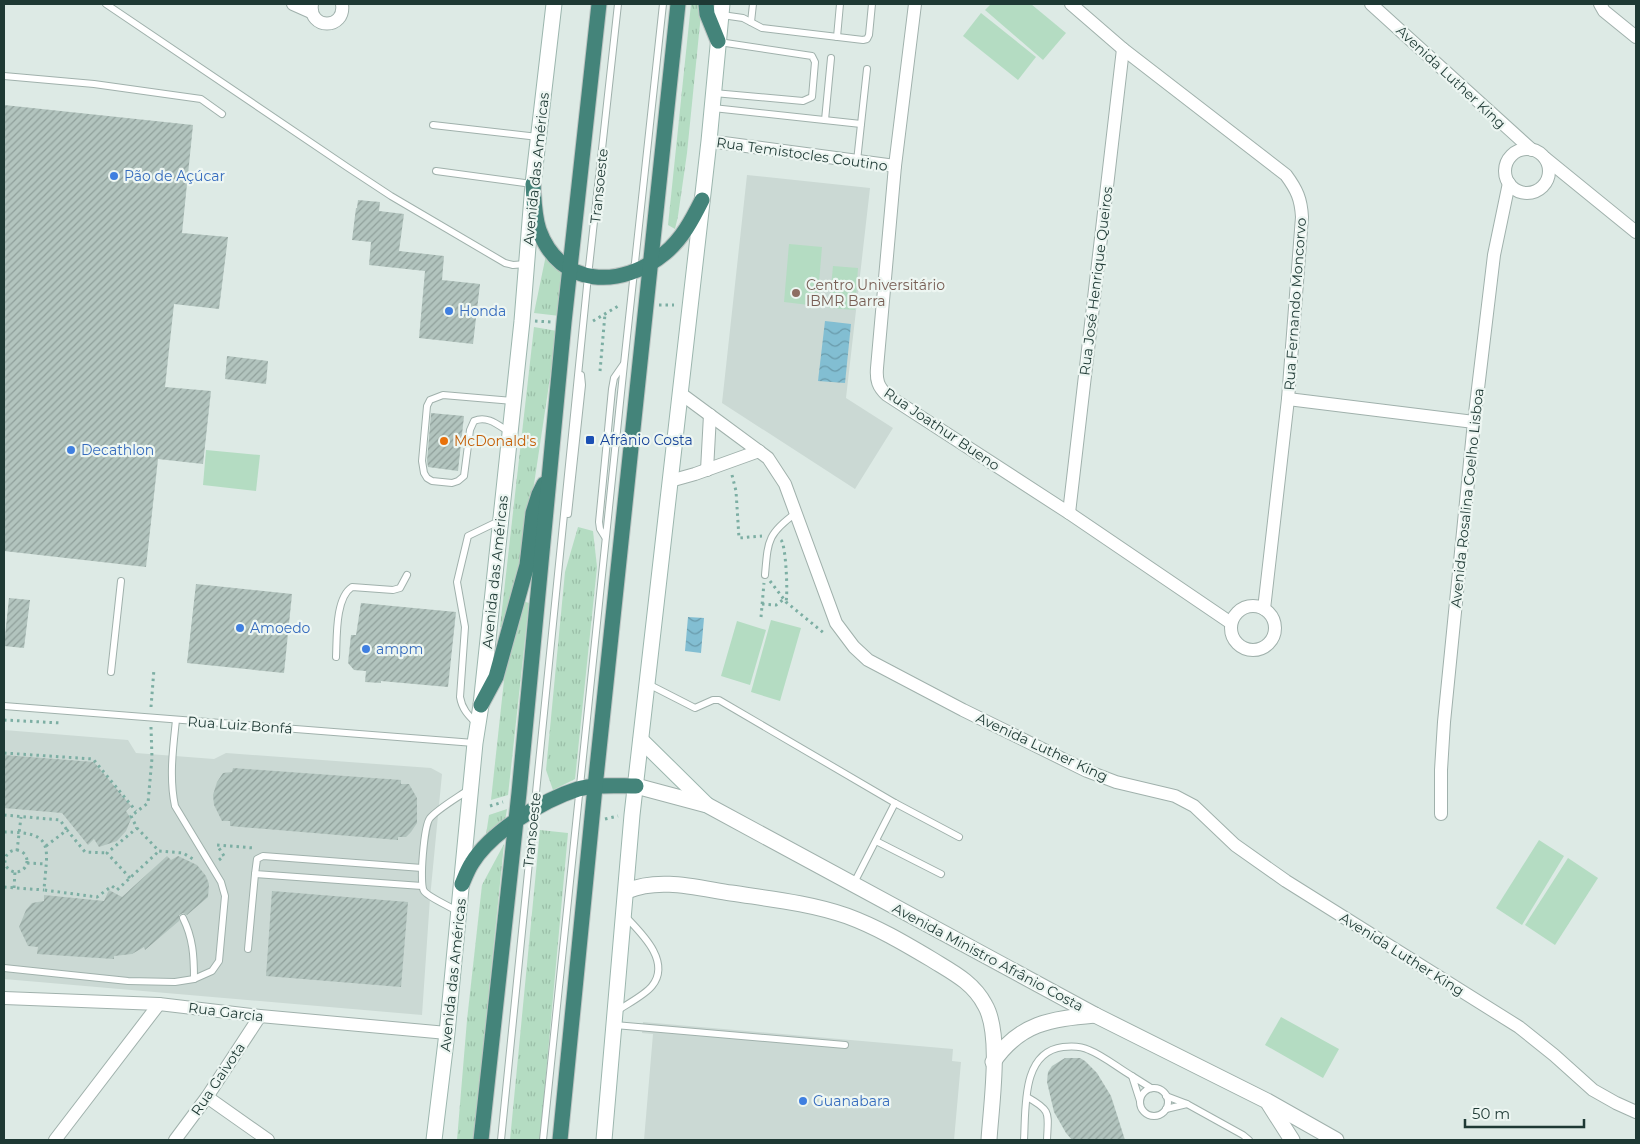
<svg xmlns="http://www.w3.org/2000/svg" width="1640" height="1144" viewBox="0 0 1640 1144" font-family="Montserrat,sans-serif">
	<defs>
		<pattern id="grass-tufts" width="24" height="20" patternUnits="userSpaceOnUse" patternTransform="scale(1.25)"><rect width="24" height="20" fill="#b4dcc2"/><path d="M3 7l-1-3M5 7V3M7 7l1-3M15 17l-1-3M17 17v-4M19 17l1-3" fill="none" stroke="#9abea7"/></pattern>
		<pattern id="water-waves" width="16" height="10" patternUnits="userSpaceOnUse" patternTransform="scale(1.25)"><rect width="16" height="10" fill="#82bed2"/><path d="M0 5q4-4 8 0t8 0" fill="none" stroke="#6a9bab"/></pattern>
		<pattern id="building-hatch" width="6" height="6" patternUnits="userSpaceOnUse" patternTransform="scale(1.25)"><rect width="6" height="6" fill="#b2c4be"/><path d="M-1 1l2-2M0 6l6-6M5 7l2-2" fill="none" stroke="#90a09b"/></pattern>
	</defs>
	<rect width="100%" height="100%" fill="#ddeae5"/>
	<g fill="#cbd9d4">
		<path d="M747,175l123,13 -24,210 47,30 -38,61 -133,-86z"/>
		<path d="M4,730l124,10 8,13 78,6 12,-6 205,15 11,6 -12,124 -8,117 -418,-36z"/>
		<path d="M643,1022l310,27 -1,12 9,1 -7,78h-310l9,-106 -11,-1z"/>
	</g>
	<g fill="url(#grass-tufts)">
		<path d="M691,4h11l-15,149 -9,63 -3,13 -7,-4z"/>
		<path d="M546,255l19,15 -5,46 -26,-3z"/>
		<path d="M534,327l23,4 -36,240 -17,58 -4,-2z"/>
		<path d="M578,527l15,4 4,36 -22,212 -22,11 -7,-20 19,-198z"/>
		<path d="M523,601l6,2 -21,192 -17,5 15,-138z"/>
		<path d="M507,809l-2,12 -19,14 3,-20z"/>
		<path d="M540,830l28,3 -28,307h-30z"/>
		<path d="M504,844l-30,296h-17l10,-120 15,-135z"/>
	</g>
	<g fill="#b4dcc2">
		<path d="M991,4h40l35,29 -23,27 -58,-50z"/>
		<path d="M981,13l55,44 -18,23 -55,-44z"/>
		<path d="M789,244l33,3 -5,59 -33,-4z"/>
		<path d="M833,266l25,2 -3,42 -26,-2z"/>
		<path d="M206,450l54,5 -4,36 -53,-6z"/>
		<path d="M771,620l30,8 -21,73 -29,-9z"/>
		<path d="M737,621l29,9 -16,55 -29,-9z"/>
		<path d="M1539,840l25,16 -42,69 -26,-17z"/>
		<path d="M1568,858l30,20 -43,67 -30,-20z"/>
		<path d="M1281,1017l58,32 -16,29 -58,-33z"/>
	</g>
	<g fill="url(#water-waves)">
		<path d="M825,321l26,3 -6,59 -27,-2z"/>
		<path d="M688,617l16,1 -3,35 -16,-2z"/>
	</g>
	<g fill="url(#building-hatch)">
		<path d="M4,105l189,20 -11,108 46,4 -9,72 -45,-5 -9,83 46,4 -8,73 -45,-5 -12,108 -142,-16z"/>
		<path d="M358,200l22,2 -1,9 25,3 -5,37 45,5 -2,24 38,4 -7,60 -54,-6 6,-67 -56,-6 2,-23 -19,-2 4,-32h1z"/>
		<path d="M227,356l41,5 -2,23 -41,-5z"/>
		<path d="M431,413l33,3 -6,55 -30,-4 -1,-6z"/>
		<path d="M196,584l96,10 -8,79 -97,-10z"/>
		<path d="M9,598l21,2 -6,48 -20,-2z"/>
		<path d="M361,603l95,9 -8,75 -67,-6v2l-16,-1 1,-11 -12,-1 -6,-7 3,-28h5z"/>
		<path d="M4,755l90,7 37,44 -5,5 5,8 -5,12 -9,10 -18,6 -5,-8 -6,6 -26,-32 -58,-5z"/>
		<path d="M233,768l168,12v4h8l8,14v25l-6,9 -5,5h-8v3l-168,-14v-5h-8l-8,-16 -1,-10 4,-13 6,-9 9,-1z"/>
		<path d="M167,856l4,4 7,-4 19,9 9,11 3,8 -1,13 -21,18 -4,-2 -4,2v6l-34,29 -1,-3 -12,7 -18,2v3l-77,-5 1,-7 -10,-1 -9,-19 7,-17 6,-7 12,-2v-6l60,6 5,-11 13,7z"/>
		<path d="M272,891l136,11 -7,85 -135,-11z"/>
		<path d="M1065,1058h15l5,3 12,12 14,23 14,44h-53l-6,-7 -12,-21 -7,-30 1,-10 4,-6z"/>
	</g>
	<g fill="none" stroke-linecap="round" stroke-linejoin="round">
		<defs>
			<g id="service">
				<path d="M106,4l241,163 44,29 114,67 8,2 13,-1"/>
				<path d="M722,15l21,3 19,10 101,12 4,-1 2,-4 3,-31"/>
				<path d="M751,22l2,-18"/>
				<path d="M837,37l3,-33"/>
				<path d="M4,76l90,8 107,15 21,15"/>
				<path d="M714,93l89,8 9,-4 3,-35 -3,-6 -93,-14"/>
				<path d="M713,108l148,16"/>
				<path d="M825,120l6,-62"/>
				<path d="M433,125l105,12"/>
				<path d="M857,161l10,-92"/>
				<path d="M436,171l96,13"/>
				<path d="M509,432c-11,-7 -22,-17 -35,-11l-4,9 -6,46 -6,5 -6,2 -20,-2 -5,-3 -3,-5 -2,-12 5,-55 3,-6 13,-5 70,6"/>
				<path d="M568,514l14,-129 -1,-10"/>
				<path d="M605,537l-5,-8 -1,-7 13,-133 2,-11 9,-13"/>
				<path d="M765,575c3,-34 2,-41 31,-62"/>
				<path d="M336,657c1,-19 -1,-59 16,-70l41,3 7,-2 7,-13"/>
				<path d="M111,672l10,-91"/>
				<path d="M648,684l47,24 18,-8h6l176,103 64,34"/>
				<path d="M4,706l470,37"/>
				<path d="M476,723c-8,-8 -14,-14 -16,-26l5,-70 -8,-45 11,-46 31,-15"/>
				<path d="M876,841l65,33"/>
				<path d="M854,883l41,-80"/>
				<path d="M422,886l-167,-12 2,-15 6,-3 159,12"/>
				<path d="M457,911c-8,-5 -29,-14 -33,-20 -5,-7 0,-66 6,-73 9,-10 27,-20 38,-28"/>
				<path d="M183,918c10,20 11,38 11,61"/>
				<path d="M248,949l7,-75"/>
				<path d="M4,968l124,13 47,1 19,-3 18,-8 7,-10 6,-65 -4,-14 -46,-76c-6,-28 -2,-58 1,-86"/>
				<path d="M617,1011c10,-7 28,-16 35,-25 20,-25 -12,-54 -27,-70"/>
				<path d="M615,1025l230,20"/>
				<circle cx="1154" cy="1102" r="14"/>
				<path d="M1027,1097c25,14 21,16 20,43"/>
				<path d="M1140,1101l-8,-25 19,12"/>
				<path d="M1187,1104l56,31 6,5"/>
				<path d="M1166,1109l21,-5 -21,-8"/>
				<path d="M501,1140l87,-864 30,-272"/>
				<path d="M543,1140l81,-776 39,-360"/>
				<path d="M1024,1140c2,-31 -3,-88 39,-93 9,-1 18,-1 26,3 15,6 29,18 43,26"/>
			</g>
			<g id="minor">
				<path d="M293,4l18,8"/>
				<path d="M312,4c-4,26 34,26 30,0"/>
				<path d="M915,4l-20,162 -18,202c-1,12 1,19 10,27l182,118 162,110"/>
				<path d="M1071,4l52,45 163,126c11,15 15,24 16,42l-14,182 -24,210"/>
				<path d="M1371,4l161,146"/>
				<path d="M1600,4l4,7 32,26"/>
				<path d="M709,141l186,25"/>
				<circle cx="1527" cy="171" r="22"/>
				<path d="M1545,158l91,74"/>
				<path d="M680,393l88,65 17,26 51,139 18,24 14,13 95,50 124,61 29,11 59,14 19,10 41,39 51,36 233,146 35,28 39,35 23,13 20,9"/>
				<path d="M1288,399l186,23"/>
				<path d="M707,470l3,-55"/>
				<path d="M670,481l25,-7 64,-23"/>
				<path d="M1069,513l54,-464"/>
				<circle cx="1253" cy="628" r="22"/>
				<path d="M1441,814v-44l3,-48 30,-300 20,-167 15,-72"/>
				<path d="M4,998l155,6 101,12 187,17"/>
				<path d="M207,1097l61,43"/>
				<path d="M55,1140l104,-136"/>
				<path d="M175,1140l32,-43 53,-81"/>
			</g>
			<g id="tertiary">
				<path d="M636,786l71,19 388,210 172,86 69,39"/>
				<path d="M627,891c32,-14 71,-3 104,2 39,6 79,10 116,23 30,11 57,27 84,43 21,13 42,23 54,46 17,29 6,101 4,135"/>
				<path d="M993,1062c27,-39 57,-43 102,-47"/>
				<path d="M1269,1104l23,36"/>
			</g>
			<g id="secondary">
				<path d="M641,740l66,65"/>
				<path d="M434,1140l13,-107 28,-290 6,-38 41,-384 11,-137 21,-180"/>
				<path d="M604,1140l28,-325 77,-674 13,-137"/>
			</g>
			<g id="trunk">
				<path d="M706,4l1,10 11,27"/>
				<path d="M533,184c1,15 1,31 6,46 21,58 83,59 126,23 17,-14 27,-33 37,-53"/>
				<path d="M481,705l15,-28 31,-112 6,-52 6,-19 5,-10"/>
				<path d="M462,884c3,-7 6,-15 10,-21 19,-31 71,-63 106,-74 17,-5 40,-3 58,-3"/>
				<path d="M481,1140l38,-347 45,-471 35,-318"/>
				<path d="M560,1140l35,-353 83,-783"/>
			</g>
		</defs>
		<use href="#service" stroke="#a0b1ac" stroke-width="8"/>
		<use href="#minor" stroke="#a0b1ac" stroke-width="14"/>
		<use href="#tertiary" stroke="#a0b1ac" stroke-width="17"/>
		<use href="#secondary" stroke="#9cb6ae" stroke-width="17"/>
		<use href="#trunk" stroke="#bcc4c2" stroke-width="17"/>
		<g stroke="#7caea3" stroke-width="3" stroke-dasharray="2.5 4" stroke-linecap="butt">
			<path d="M659,305h15"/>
			<path d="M535,321l16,1"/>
			<path d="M593,321l27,-16"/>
			<path d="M600,371l5,-57"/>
			<path d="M732,475l4,16 3,47 23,-2"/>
			<path d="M781,540c5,5 7,53 5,62"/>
			<path d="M770,581l16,21 39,32"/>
			<path d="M762,604l14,1 8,-6"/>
			<path d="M761,617l3,-34"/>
			<path d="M151,707l3,-38"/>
			<path d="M4,720l57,3"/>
			<path d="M151,727l1,31 -4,45 -17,13 6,12 22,23 24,2 10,6"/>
			<path d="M4,753l89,6 43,52"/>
			<path d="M490,806l13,-4"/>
			<path d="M4,815l56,5 7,10"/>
			<path d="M605,819l13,-3"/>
			<path d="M4,832c52,0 43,15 40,58l53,7 15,-11 5,4 42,-39"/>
			<path d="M46,846l21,-16 18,22 22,1"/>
			<circle cx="16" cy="861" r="11"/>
			<path d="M17,851l4,-34"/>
			<path d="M219,860l5,-4 -7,-11 37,3"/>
			<path d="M27,863l19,1"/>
			<path d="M130,878l-23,-25 30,-25"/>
			<path d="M4,887l40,3"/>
			<path d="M14,888l1,-16"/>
		</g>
		<use href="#service" stroke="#fff" stroke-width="6"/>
		<use href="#minor" stroke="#fff" stroke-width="12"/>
		<use href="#tertiary" stroke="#fff" stroke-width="15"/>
		<use href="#secondary" stroke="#fff" stroke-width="15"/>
		<use href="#trunk" stroke="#44847a" stroke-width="15"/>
	</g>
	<g fill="#3f7fe0" stroke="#edf6f2" stroke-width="2">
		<circle cx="114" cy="176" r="5"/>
		<circle cx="449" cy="311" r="5"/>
		<circle cx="71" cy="450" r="5"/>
		<circle cx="240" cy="628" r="5"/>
		<circle cx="366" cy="649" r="5"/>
		<circle cx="803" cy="1101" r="5"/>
	</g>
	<circle fill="#8d6e63" stroke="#edf6f2" stroke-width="2" cx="796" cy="293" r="5"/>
	<rect fill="#1a4fb4" stroke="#edf6f2" stroke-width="2" x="585" y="435" width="10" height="10" rx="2.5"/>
	<circle fill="#e8710a" stroke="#edf6f2" stroke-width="2" cx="444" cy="441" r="5"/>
	<g text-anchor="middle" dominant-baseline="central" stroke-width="4.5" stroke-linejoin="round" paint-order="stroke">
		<g font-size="14" fill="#1e3934" stroke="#edf6f2">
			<text transform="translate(1451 77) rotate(43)">Avenida Luther King</text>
			<text transform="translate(802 154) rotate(8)">Rua Temistocles Coutino</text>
			<text transform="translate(536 169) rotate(-84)">Avenida das Américas</text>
			<text transform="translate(599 186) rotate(-84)">Transoeste</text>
			<text transform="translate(1096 281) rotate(-83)">Rua José Henrique Queiros</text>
			<text transform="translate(1295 304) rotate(-86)">Rua Fernando Moncorvo</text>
			<text transform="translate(942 429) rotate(34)">Rua Joathur Bueno</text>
			<text transform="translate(1467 498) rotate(-84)">Avenida Rosalina Coelho Lisboa</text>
			<text transform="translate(495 572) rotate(-84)">Avenida das Américas</text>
			<text transform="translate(240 725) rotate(4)">Rua Luiz Bonfá</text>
			<text transform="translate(1042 747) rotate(25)">Avenida Luther King</text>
			<text transform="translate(532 830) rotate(-84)">Transoeste</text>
			<text transform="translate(1402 954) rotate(32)">Avenida Luther King</text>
			<text transform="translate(988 957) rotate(28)">Avenida Ministro Afrânio Costa</text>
			<text transform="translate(453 975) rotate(-84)">Avenida das Américas</text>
			<text transform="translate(226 1012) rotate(7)">Rua Garcia</text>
			<text transform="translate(218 1079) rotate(-56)">Rua Gaivota</text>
		</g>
		<g font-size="14" fill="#366cbe" stroke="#edf6f2" text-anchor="start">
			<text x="124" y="176">Pão de Açúcar</text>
			<text x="459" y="311">Honda</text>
			<text x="81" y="450">Decathlon</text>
			<text x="250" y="628">Amoedo</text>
			<text x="376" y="649">ampm</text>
			<text x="813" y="1101">Guanabara</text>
		</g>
		<g font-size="14" fill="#785e54" stroke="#edf6f2" text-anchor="start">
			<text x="806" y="285">Centro Universitário<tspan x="806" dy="16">IBMR Barra</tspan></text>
		</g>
		<g font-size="14" fill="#164399" stroke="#edf6f2" text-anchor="start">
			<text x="600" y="440">Afrânio Costa</text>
		</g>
		<g font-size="14" fill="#c56008" stroke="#edf6f2" text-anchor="start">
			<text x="454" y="441">McDonald's</text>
		</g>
	</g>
	<rect width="1640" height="1144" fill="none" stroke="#1e3934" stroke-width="10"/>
	<path d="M1465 1119v8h119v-8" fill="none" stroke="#1e3934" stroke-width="2.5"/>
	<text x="1472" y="1119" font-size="15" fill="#1e3934" stroke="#edf6f2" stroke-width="4" paint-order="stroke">50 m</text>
</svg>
